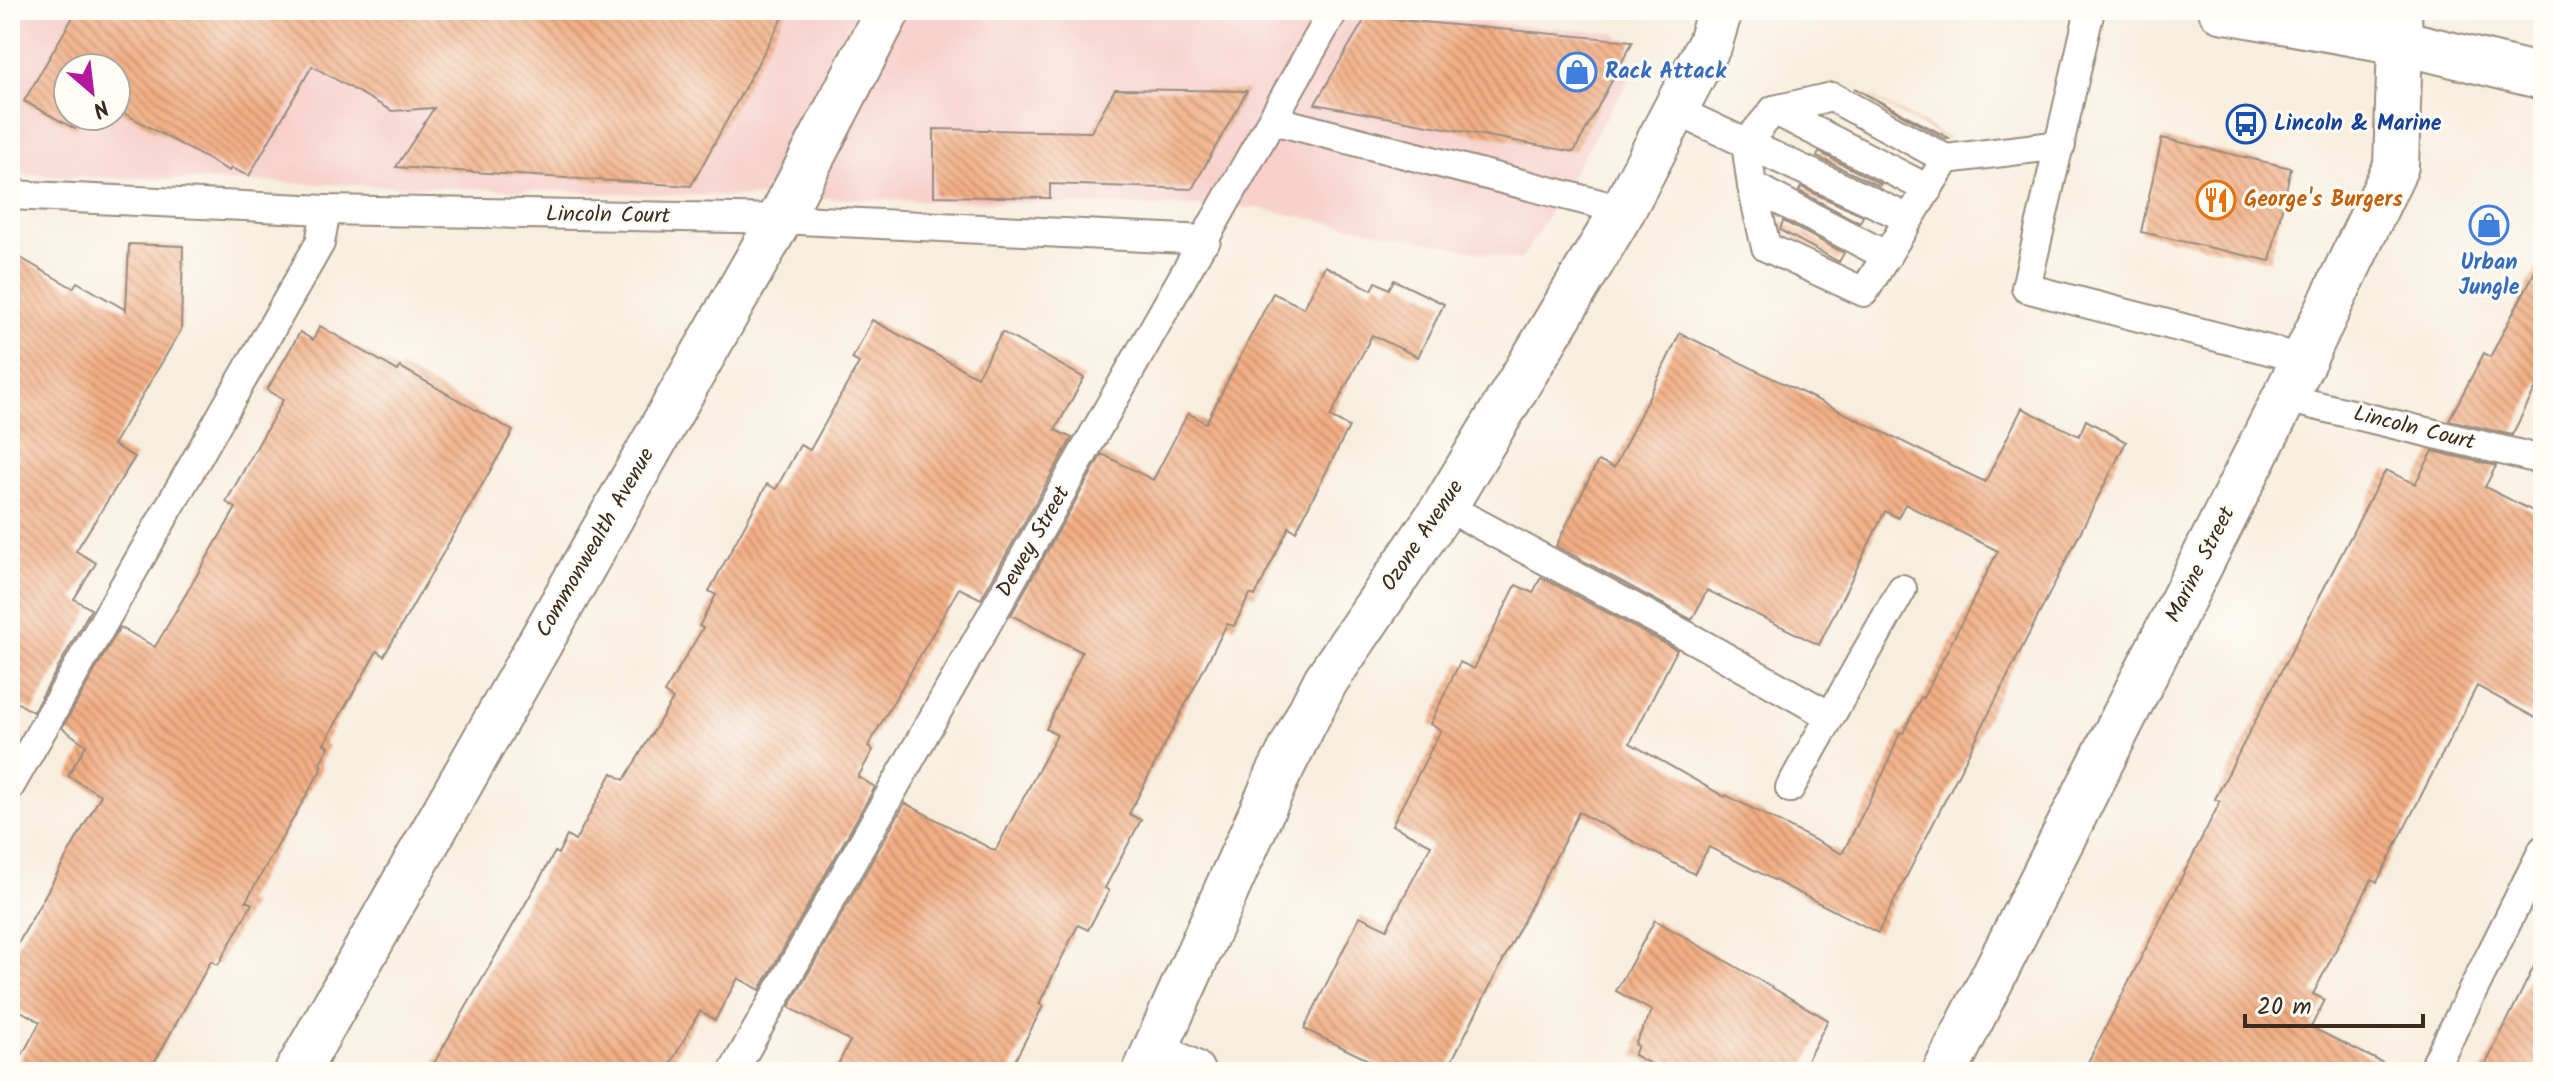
<svg xmlns="http://www.w3.org/2000/svg" width="2553" height="1082" viewBox="0 0 2553 1082" font-family="Kalam,sans-serif">
	<defs>
		<pattern id="building-back-hatch" width="6" height="6" patternUnits="userSpaceOnUse" patternTransform="scale(2)"><rect width="6" height="6" fill="#f2af85"/><path d="M-1 5l2 2M0 0l6 6M5-1l2 2" fill="none" stroke="#c58f6c"/></pattern>
	</defs>
	<rect width="100%" height="100%" fill="#fdfcf7"/>
	<filter id="ink" filterUnits="userSpaceOnUse"><feTurbulence type="fractalNoise" baseFrequency=".0125" numOctaves="2"/><feDisplacementMap in="SourceGraphic" scale="16" xChannelSelector="R" yChannelSelector="G"/><feConvolveMatrix kernelMatrix="1 2 1 2 8 2 1 2 1" color-interpolation-filters="sRGB"/></filter>
	<filter id="wash" filterUnits="userSpaceOnUse"><feTurbulence type="fractalNoise" baseFrequency=".006" numOctaves="4" result="noise"/><feDisplacementMap in="SourceGraphic" scale="32" xChannelSelector="R" yChannelSelector="G"/><feGaussianBlur stdDeviation="1.8" result="paint"/><feColorMatrix in="noise" values="0 0 0 0 0 0 0 0 0 0 0 0 0 0 0 0 0 1.4 0 .05"/><feComposite in="paint" operator="in"/></filter>
	<g filter="url(#wash)">
		<rect width="100%" height="100%" fill="#f8eede"/>
		<path fill="#f7d0cb" fill-rule="evenodd" d="M10,10h1319l287,23 12,19 4,22 -111,186 -265,-52 -543,-12 -703,-22zM68,68h48v48h-48z"/>
		<g id="blocks">
			<g fill="url(#building-back-hatch)">
				<path d="M77,10h710l-96,176 -295,-19 38,-59 -42,3 -80,-45 -63,110 -18,-8 -2,3 -113,-62v-41h-48v48h14l-7,13 -51,-28z"/>
				<path d="M1366,17l267,24 -59,111 -259,-48z"/>
				<path d="M1854,88l95,50 -4,1z"/>
				<path d="M1115,89l132,2 -55,98 -142,-5v14l-116,-2v-67l157,3z"/>
				<path d="M2162,138l129,30 -21,93 -129,-29z"/>
				<path d="M1819,152l62,32 -2,2 -62,-29z"/>
				<path d="M1801,187l62,29 -3,7 -61,-32z"/>
				<path d="M1783,221l61,32 -5,9 -59,-32z"/>
				<path d="M129,244l54,2 -2,84 -68,115 22,12 -59,94 20,12 -22,36 17,10 -58,103 -23,-14v-446l63,36 4,-6 49,28z"/>
				<path d="M2543,256v118l-31,61 -63,-15 35,-67 6,4z"/>
				<path d="M1325,266l47,24 4,-8 13,7 5,-9 50,24 -26,53 -46,-22 -42,82 19,10 -53,104 -7,-4 -34,69 -5,-2 -16,32 -7,-2 -98,190 12,6 -36,68 4,3 -21,39 -10,-5 -39,79 4,2 -34,66h-175l16,-31 -61,-34 116,-204 90,48 62,-116 -11,-6 36,-77 -71,-37 91,-161 51,26 35,-67 18,10 67,-130 31,15z"/>
				<path d="M872,320l105,57 25,-45 82,46 -29,52 17,8 -91,161 -22,-11 -91,158 5,4 -15,27 17,10 -115,203 -22,-12 -23,42 -15,-9 -34,61h-237l126,-220 3,2 9,-18 8,5 37,-68 12,7 49,-81 -9,-6 39,-65 -4,-2 17,-31 -7,-4 58,-107 9,5 24,-44 10,5 49,-87 -7,-4z"/>
				<path d="M320,326l78,45 2,-4 113,64 -129,225 -7,-5 -53,93 5,2 -9,17 2,5 -76,133 6,3 -34,61 -7,-4 -62,111h-136l27,-50 -30,-17v-47l91,-163 -33,-19 18,-31 -24,-17 58,-101 35,20 81,-139 -10,-6 57,-102 -16,-10 33,-58 13,8z"/>
				<path d="M1680,333l305,149 37,-74 57,28 7,-16 40,22 -248,491 -169,-86 -15,27 -115,-62 -133,260h-53l-89,-43 56,-113 27,13 44,-84 -39,-20 49,-95 -11,-6 30,-62 14,7 42,-84 17,8 8,-16 136,73 -47,93 95,54 1,-2 116,59 43,-84 15,-38 3,1 18,-36 2,1 75,-147 -93,-47 -7,14 -13,-7 -66,134 -112,-55 -15,30 -136,-74 42,-85 16,7z"/>
				<path d="M2433,451l63,15 -11,21 58,29v206l-66,-36 -100,196 -5,-3 -59,115 12,6 -14,27 90,45h-318l137,-270 -5,-3 157,-304 14,-25 29,14z"/>
				<path d="M1655,920l173,100 -27,52h-136l-31,-17 4,-9 -3,-2 17,-33 -36,-20z"/>
				<path d="M2543,948v124h-61z"/>
			</g>
		</g>
	</g>
	<g filter="url(#ink)">
		<use href="#blocks" fill-opacity="0" stroke="#9a8c7e" stroke-width="2"/>
		<g fill="none" stroke-linecap="round" stroke-linejoin="round">
			<defs>
				<g id="service">
					<path d="M2090,10l-64,278 278,71"/>
					<path d="M1675,110l234,109"/>
					<path d="M1774,110l154,79"/>
					<path d="M1273,120l350,90"/>
					<path d="M1752,186l14,61 98,45 82,-133 115,-14"/>
					<path d="M10,195l316,15 454,9 426,21"/>
					<path d="M1887,256l-135,-70 -6,-43 28,-33 58,-13 114,62"/>
					<path d="M2285,398l258,62"/>
					<path d="M1445,506l255,137 130,73"/>
					<path d="M10,786l310,-543 6,-33"/>
					<path d="M1790,788l112,-199"/>
					<path d="M733,1072l601,-1062"/>
					<path d="M2432,1072l111,-222"/>
				</g>
				<g id="minor">
					<path d="M2399,10l1,32"/>
					<path d="M1154,1053l38,19"/>
					<path d="M297,1072l483,-853 108,-209"/>
					<path d="M1145,1072l133,-297 48,-95 119,-174 178,-296 87,-167 10,-33"/>
				</g>
				<path id="tertiary" d="M1945,1072l359,-713 92,-193 4,-124"/>
				<path id="trunk" d="M2221,10l179,32 143,35"/>
			</defs>
			<use href="#service" stroke="#9a8c7e" stroke-width="32"/>
			<use href="#minor" stroke="#9a8c7e" stroke-width="48"/>
			<use href="#tertiary" stroke="#9a8c7e" stroke-width="48"/>
			<use href="#trunk" stroke="#9a8c7e" stroke-width="48"/>
			<use href="#service" stroke="#fff" stroke-width="28"/>
			<use href="#minor" stroke="#fff" stroke-width="44"/>
			<use href="#tertiary" stroke="#fff" stroke-width="44"/>
			<use href="#trunk" stroke="#fff" stroke-width="44"/>
		</g>
	</g>
	<defs>
		<symbol id="shop-ring" viewBox="-11 -11 22 22"><circle r="9.5" fill="#fdfcf7" stroke="#3f7fe0" stroke-width="1.5"/><path d="M-5-2.5h2.3a2.7 3.5 0 0 1 5.4 0H5L5.5 6h-11ZM-1.5-2.5h3a1.5 2.3 0 0 0-3 0Z" fill="#3f7fe0"/></symbol>
		<symbol id="bus-ring" viewBox="-11 -11 22 22"><circle r="9.5" fill="#fdfcf7" stroke="#1a4fb4" stroke-width="1.5"/><path d="M-5-6H5V4H4V6H2V4H-2V6H-4V4H-5ZM-3.5-4V0h7V-4ZM-3.5 1.2v1.5H-2V1.2ZM2 1.2v1.5H3.5V1.2Z" fill="#1a4fb4"/></symbol>
		<symbol id="restaurant-ring" viewBox="-11 -11 22 22"><circle r="9.5" fill="#fdfcf7" stroke="#e8710a" stroke-width="1.5"/><path d="M-5-6h1v4h1v-4h1v4h1v-4h1v5L-1.5 .5V6h-2V.5L-5-1ZM5-6V6H3V1.5H1.5Q1.5-4 5-6Z" fill="#e8710a"/></symbol>
	</defs>
	<g fill-rule="evenodd">
		<use href="#shop-ring" x="1555" y="50" width="44" height="44"/>
		<use href="#bus-ring" x="2224" y="102" width="44" height="44"/>
		<use href="#restaurant-ring" x="2194" y="178" width="44" height="44"/>
		<use href="#shop-ring" x="2467" y="203" width="44" height="44"/>
	</g>
	<g text-anchor="middle" dominant-baseline="central" stroke-width="6" stroke-linejoin="round" paint-order="stroke">
		<g font-size="22" font-weight="bold" fill="#366cbe" stroke="#fdfcf7" text-anchor="start">
			<text x="1605" y="72">Rack Attack</text>
			<text x="2489" y="263" text-anchor="middle">Urban<tspan x="2489" dy="25">Jungle</tspan></text>
		</g>
		<g font-size="22" font-weight="bold" fill="#164399" stroke="#fdfcf7" text-anchor="start">
			<text x="2274" y="124">Lincoln &amp; Marine</text>
		</g>
		<g font-size="22" font-weight="bold" fill="#c56008" stroke="#fdfcf7" text-anchor="start">
			<text x="2244" y="200">George's Burgers</text>
		</g>
		<g font-size="22" fill="#3b2a1e" stroke="#fdfcf7">
			<text transform="translate(608 216) rotate(1)">Lincoln Court</text>
			<text transform="translate(2414 429) rotate(14)">Lincoln Court</text>
			<text transform="translate(1423 536) rotate(-56)">Ozone Avenue</text>
			<text transform="translate(1034 542) rotate(-60)">Dewey Street</text>
			<text transform="translate(596 543) rotate(-60)">Commonwealth Avenue</text>
			<text transform="translate(2201 565) rotate(-63)">Marine Street</text>
		</g>
	</g>
	<rect width="2553" height="1082" fill="none" stroke="#fdfcf7" stroke-width="40"/>
	<g transform="translate(92 92) rotate(152)"><circle r="38" fill="#fdfcf7" stroke="#afa8a0" stroke-width="2"/>
	<path d="M0-6L14 30L0 20L-14 30Z" fill="#b5179e"/>
	<text y="-12" font-size="22" font-weight="bold" text-anchor="middle" fill="#3b2a1e">N</text>
	</g>
	<path d="M2245 1014v12h178v-12" fill="none" stroke="#3b2a1e" stroke-width="4"/>
	<text x="2257" y="1014" font-size="24" fill="#3b2a1e" stroke="#fdfcf7" stroke-width="6" paint-order="stroke">20 m</text>
</svg>
